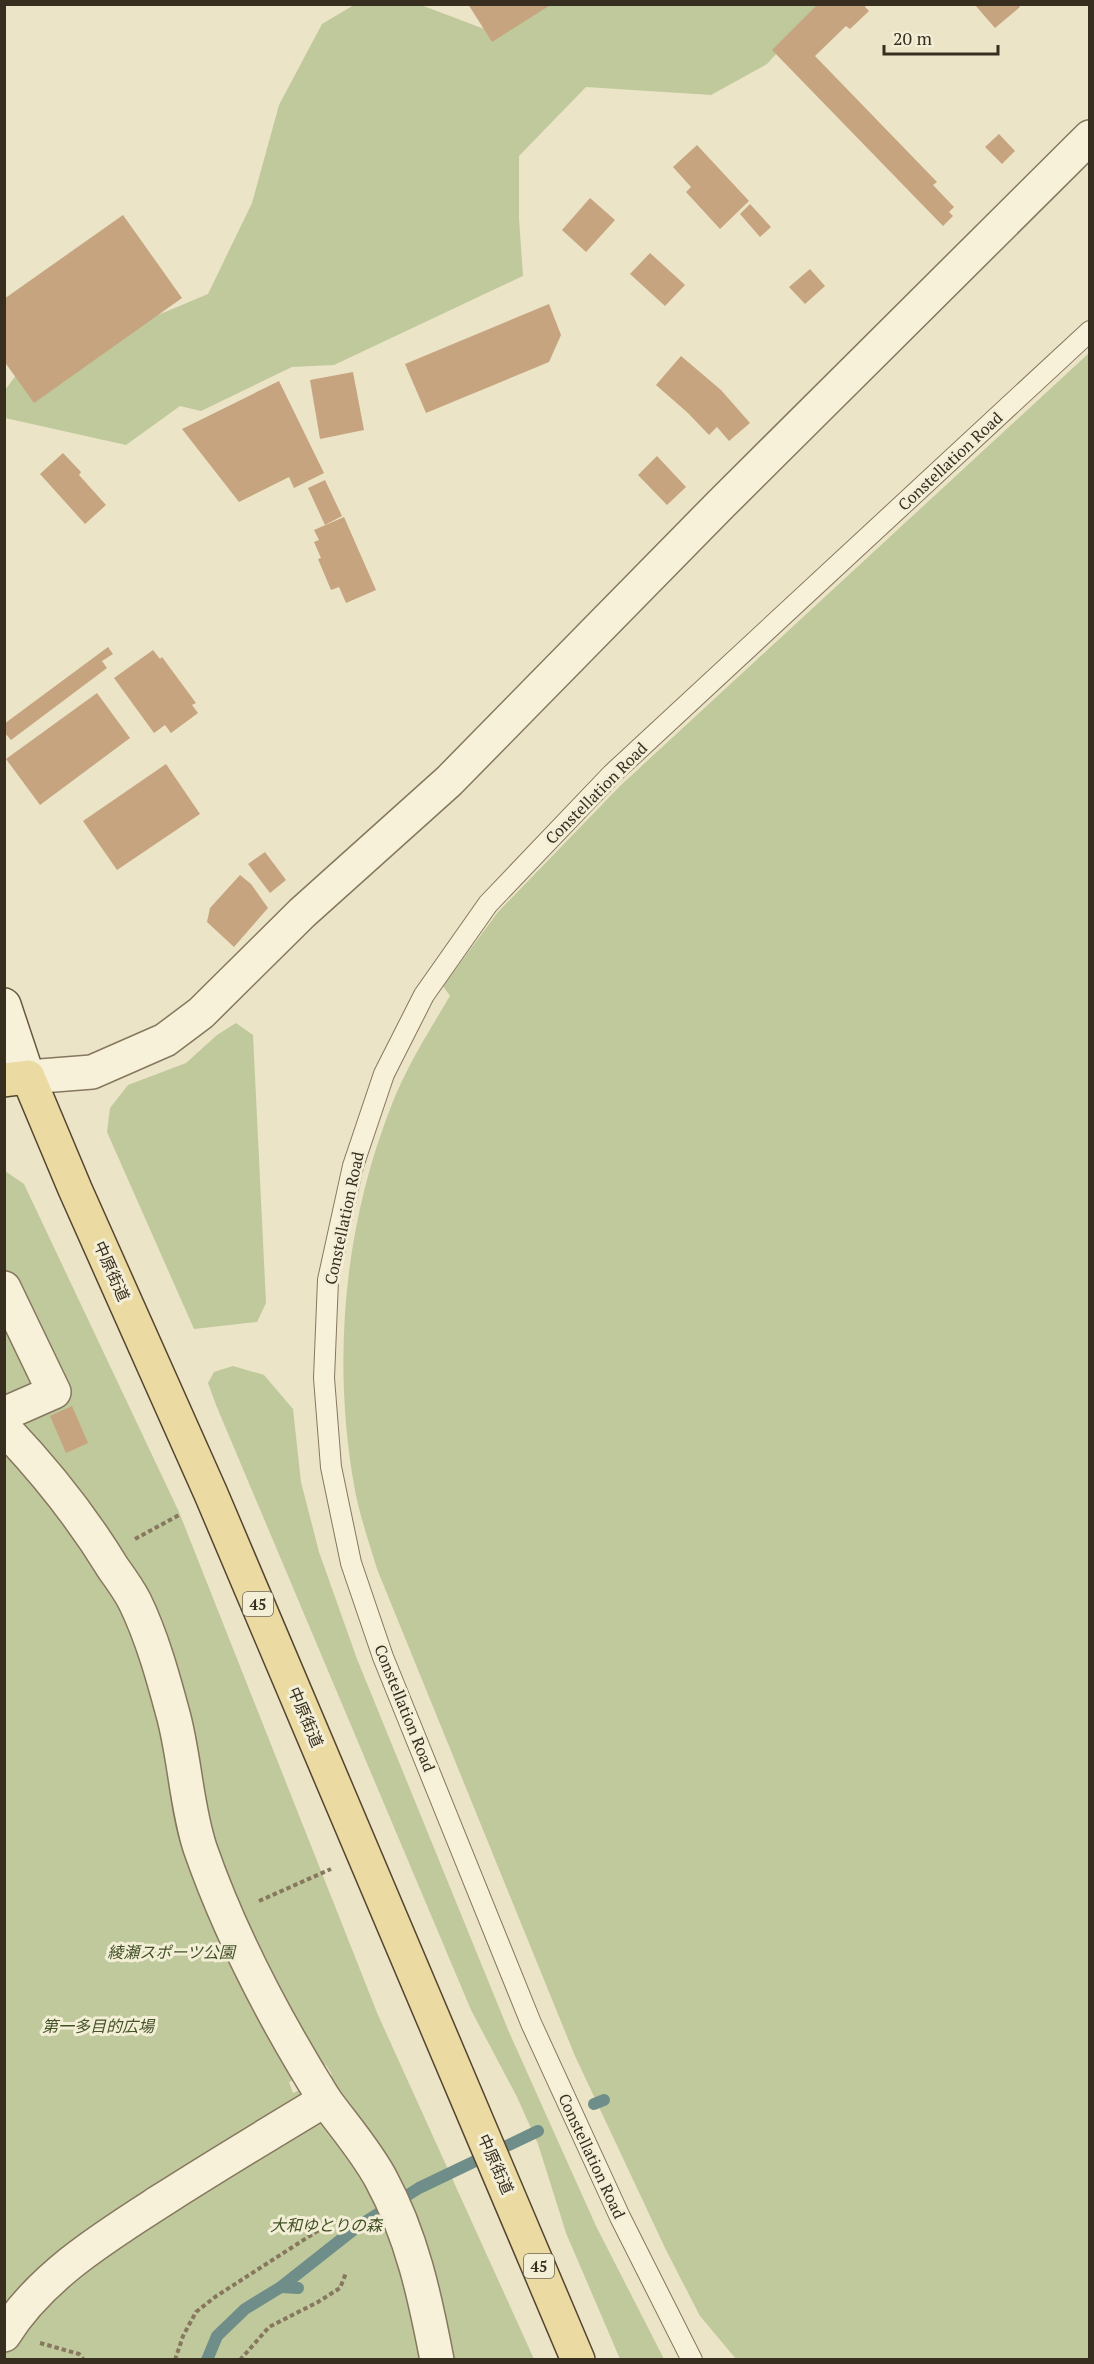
<svg xmlns="http://www.w3.org/2000/svg" width="1094" height="2364" viewBox="0 0 1094 2364" font-family="'PT Serif','Noto Sans JP',serif">
	<rect width="100%" height="100%" fill="#ebe4c7"/>
	<g fill="#c0c99c" fill-rule="evenodd">
		<path d="M354,5h67l79,30 35,-30h286l-54,59 -56,31 -125,-8 -67,69v63l4,57 -189,89 -42,2 -91,44 -21,-5 -54,39 -121,-27v-28l32,-43 104,-25 67,-28 44,-91 27,-98 43,-81z"/>
		<path d="M1089,353v2006h-353l-36,-43 -34,-66 -91,-194 -198,-487c-8,-27 -18,-55 -23,-84 -22,-127 -10,-260 38,-381 15,-38 37,-73 58,-108l-7,-10 55,-74 122,-126z"/>
		<path d="M236,1023l17,12 13,268 -9,19 -63,7 -87,-197 3,-24 18,-23 58,-22 31,-28z"/>
		<path d="M5,1171l19,13 155,328 199,503 156,344h-529zM326,2065l6,10 -39,18 -4,-11z"/>
		<path d="M233,1366l31,9 29,34 8,73 18,70 38,107 152,373 87,194 68,133h-44l-54,-126 -28,-89 -21,-47 -46,-87 -255,-605 -8,-22 6,-11z"/>
	</g>
	<g fill="none" stroke-linecap="round" stroke-linejoin="round">
		<g stroke="#6f8e89" stroke-width="12">
			<path d="M594,2104l10,-4"/>
			<path d="M281,2287l76,-60 62,-39 119,-57"/>
			<path d="M207,2360l10,-24 28,-27 36,-22 17,1"/>
		</g>
	</g>
	<g fill="#c7a480">
		<path d="M468,4h84l-60,38z"/>
		<path d="M818,4h49l-2,3 4,4 -19,18 -4,-3 -31,30 122,126 -4,3 21,22 -5,5 4,4 -10,10 -171,-176z"/>
		<path d="M975,5h43l2,2 -25,21z"/>
		<path d="M999,134l16,17 -13,13 -17,-17z"/>
		<path d="M697,145l52,56 -29,28 -34,-37 5,-5 -18,-20z"/>
		<path d="M590,198l25,22 -29,32 -24,-22z"/>
		<path d="M750,204l21,23 -11,10 -20,-23z"/>
		<path d="M123,215l59,83 -148,105 -30,-42v-62z"/>
		<path d="M650,253l35,32 -20,21 -35,-32z"/>
		<path d="M810,269l15,17 -20,18 -16,-17z"/>
		<path d="M549,304l12,31 -12,27 -123,51 -21,-49z"/>
		<path d="M681,356l40,34 29,33 -21,18 -12,-14 -8,8 -21,-22 -32,-28z"/>
		<path d="M353,372l11,58 -44,9 -10,-59z"/>
		<path d="M279,381l45,92 -30,15 -5,-11 -50,25 -57,-73z"/>
		<path d="M63,453l18,19 -2,3 27,30 -21,19 -45,-50z"/>
		<path d="M657,456l29,31 -19,18 -29,-30z"/>
		<path d="M325,480l17,36 -17,9 -17,-37z"/>
		<path d="M344,517l32,73 -30,13 -7,-16 -8,3 -13,-31 3,-1 -7,-16 5,-2 -5,-10z"/>
		<path d="M108,647l5,7 -11,7 5,7 -96,72 -7,-8v-8z"/>
		<path d="M153,650l7,9 2,-2 34,46 -4,2 6,8 -27,20 -6,-8 -11,8 -40,-55z"/>
		<path d="M97,693l33,45 -90,67 -34,-46z"/>
		<path d="M166,764l34,50 -83,56 -34,-49z"/>
		<path d="M265,852l21,28 -16,13 -22,-29z"/>
		<path d="M240,875l11,9 17,24 -34,39 -27,-25 3,-14z"/>
		<path d="M72,1406l16,37 -22,10 -16,-37z"/>
	</g>
	<g fill="none" stroke-linecap="round" stroke-linejoin="round">
		<defs>
			<path id="lane" d="M692,2360l-72,-143 -89,-194 -148,-366 -32,-94 -20,-96 -7,-89 4,-98 25,-114 31,-92 40,-79 64,-91 124,-130 478,-443"/>
			<g id="street">
				<path d="M28,1077l64,-5 73,-32 36,-27 101,-100 147,-132 273,-278 368,-366"/>
				<path d="M4,1288l50,104 -50,22"/>
				<path d="M4,1428c41,43 78,89 109,140 8,11 16,22 22,34 17,35 28,75 38,112 12,44 13,91 27,134 31,89 75,172 125,252"/>
				<path d="M4,2335c36,-58 99,-97 155,-133 55,-35 111,-69 166,-102 19,26 41,51 56,79 31,57 44,118 56,181"/>
			</g>
			<path id="secondary" d="M4,1005l24,72"/>
			<path id="primary" d="M4,1080l24,-3 47,112 136,305 367,866"/>
		</defs>
		<use href="#lane" stroke="#86775e" stroke-width="22"/>
		<use href="#street" stroke="#86775e" stroke-width="36"/>
		<use href="#secondary" stroke="#685841" stroke-width="36"/>
		<use href="#primary" stroke="#544531" stroke-width="36"/>
		<g stroke="#86775e" stroke-width="4" stroke-dasharray="4.5 3" stroke-linecap="butt">
			<path d="M135,1539l46,-25"/>
			<path d="M259,1901l72,-32"/>
			<path d="M40,2343l39,11 5,6"/>
			<path d="M175,2360l8,-24 13,-24 19,-15 104,-67"/>
			<path d="M240,2360l29,-33 49,-25 22,-14 6,-15"/>
		</g>
		<use href="#lane" stroke="#f7f1da" stroke-width="20"/>
		<use href="#street" stroke="#f7f1da" stroke-width="33"/>
		<use href="#secondary" stroke="#f7f1da" stroke-width="33"/>
		<use href="#primary" stroke="#ebdba2" stroke-width="33"/>
	</g>
	<g text-anchor="middle" dominant-baseline="central" stroke-width="6" stroke-linejoin="round" paint-order="stroke">
		<g fill="#f3eed6" stroke="#6f6857" stroke-width="1.5">
			<rect x="243" y="1592" width="30" height="24" rx="4.5"/>
			<rect x="524" y="2254" width="30" height="24" rx="4.5"/>
		</g>
		<g font-size="15" font-weight="bold" fill="#372e20">
			<text x="258" y="1604">45</text>
			<text x="539" y="2266">45</text>
		</g>
		<g font-size="16" fill="#372e20" stroke="#f3eed6">
			<text transform="translate(950 461) rotate(-43)">Constellation Road</text>
			<text transform="translate(596 793) rotate(-45)">Constellation Road</text>
			<text transform="translate(344 1218) rotate(-78)">Constellation Road</text>
			<text transform="translate(112 1271) rotate(66)">中原街道</text>
			<text transform="translate(405 1708) rotate(68)">Constellation Road</text>
			<text transform="translate(306 1717) rotate(67)">中原街道</text>
			<text transform="translate(592 2156) rotate(65)">Constellation Road</text>
			<text transform="translate(496 2164) rotate(66)">中原街道</text>
		</g>
		<g font-size="16" font-style="italic" fill="#445228" stroke="#f3eed6">
			<text x="171" y="1952">綾瀬スポーツ公園</text>
			<text x="98" y="2026">第一多目的広場</text>
			<text x="326" y="2225">大和ゆとりの森</text>
		</g>
	</g>
	<rect width="1094" height="2364" fill="none" stroke="#372e20" stroke-width="12"/>
	<path d="M884 45v9h114v-9" fill="none" stroke="#372e20" stroke-width="3"/>
	<text x="893" y="45" font-size="18" fill="#372e20" stroke="#f3eed6" stroke-width="4.5" paint-order="stroke">20 m</text>
</svg>
